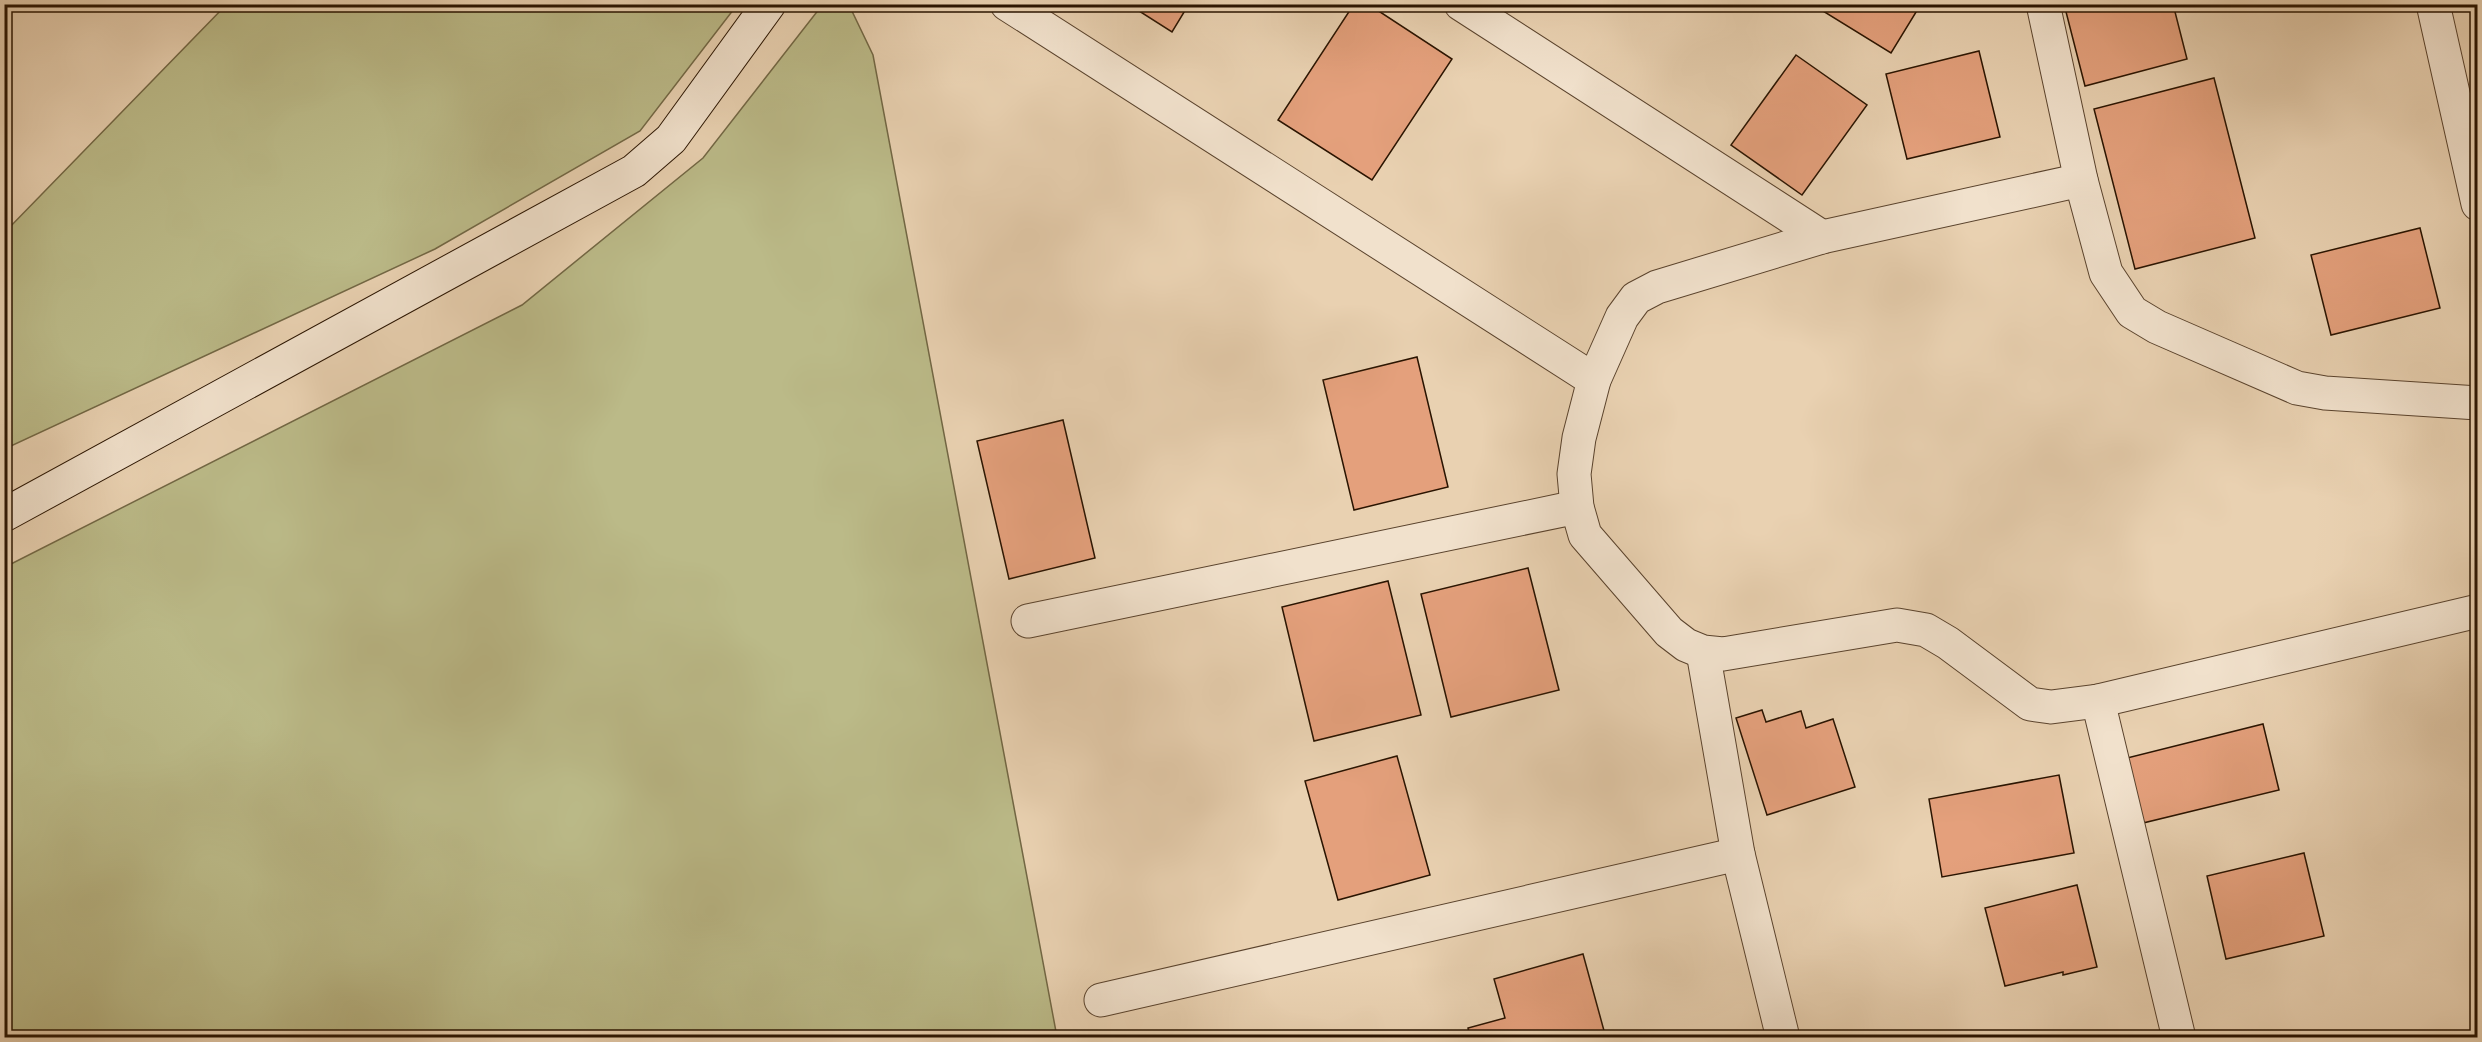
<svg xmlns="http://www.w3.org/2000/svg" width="2482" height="1042" viewBox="0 0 2482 1042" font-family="Cardo,serif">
	<rect width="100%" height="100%" fill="#e9d1b1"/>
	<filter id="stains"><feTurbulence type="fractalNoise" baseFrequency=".00333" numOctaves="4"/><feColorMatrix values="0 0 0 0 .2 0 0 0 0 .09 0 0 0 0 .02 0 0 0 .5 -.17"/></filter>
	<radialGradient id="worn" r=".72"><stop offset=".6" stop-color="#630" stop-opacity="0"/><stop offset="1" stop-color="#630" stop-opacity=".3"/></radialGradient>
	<g fill="#bbba88" stroke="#726744" stroke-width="1.5">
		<path d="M227,4h510v1l-97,126 -205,118 -424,197 -7,-27 1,-187z"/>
		<path d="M823,4l26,1 24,50 184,982h-1052v-470l517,-262 181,-147z"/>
	</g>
	<g fill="#e4a07c" stroke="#2a1401" stroke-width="1.5">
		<path d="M1128,4h61l-17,28z"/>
		<path d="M1354,4h14l84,55 -80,121 -94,-60z"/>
		<path d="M1820,4h101l-30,49 -73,-45z"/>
		<path d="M2064,4h109l14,55 -102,27z"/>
		<path d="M1979,51l21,86 -93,22 -21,-85z"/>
		<path d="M1796,55l71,50 -65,90 -71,-50z"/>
		<path d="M2214,78l41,160 -120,31 -41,-160z"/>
		<path d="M2420,228l20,80 -109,27 -20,-80z"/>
		<path d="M1417,357l31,130 -94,23 -31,-130z"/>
		<path d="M1063,420l32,138 -86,21 -32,-138z"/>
		<path d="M1528,568l31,122 -108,27 -30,-123z"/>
		<path d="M1388,581l33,134 -107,26 -32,-134z"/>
		<path d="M1762,710l4,12 35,-11 5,17 27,-9 22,68 -88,28 -31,-97z"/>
		<path d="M2263,724l16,66 -136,33 -16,-65z"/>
		<path d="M1397,756l33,119 -92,25 -33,-119z"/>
		<path d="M2059,775l15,78 -132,24 -13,-78z"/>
		<path d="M2304,853l20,83 -98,23 -19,-83z"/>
		<path d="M2077,885l20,82 -34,8v-3l-58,14 -20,-78z"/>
		<path d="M1583,954l23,84h-136l-2,-10 37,-10 -11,-39z"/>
	</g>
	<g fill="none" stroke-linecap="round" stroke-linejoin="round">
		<defs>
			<g id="street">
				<path d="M1007,4l587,376"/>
				<path d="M1461,4l361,233"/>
				<path d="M2043,4l38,176 25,93 26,39 25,15 140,61 28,5 153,10"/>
				<path d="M2433,4l45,200"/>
				<path d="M2081,180l-259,57 -165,50 -21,11 -14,19 -28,63 -15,58 -5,36 3,33 8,28 84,97 17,13 17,7 20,2 174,-29 29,5 22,13 82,61 21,3 47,-6 380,-90"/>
				<path d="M1028,621l549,-114"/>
				<path d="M1703,652l35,202 45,184"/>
				<path d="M2098,701l81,337"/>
				<path d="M1101,1000l637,-146"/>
			</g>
			<path id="secondary" d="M4,515l630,-344 37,-32 98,-135"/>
		</defs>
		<use href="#street" stroke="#5a432d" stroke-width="35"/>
		<use href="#secondary" stroke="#2a1401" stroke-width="35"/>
		<use href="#street" stroke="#f1e1cc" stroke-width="33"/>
		<use href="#secondary" stroke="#f1e1cc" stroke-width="33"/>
	</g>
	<rect width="2482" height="1042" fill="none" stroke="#e9d1b1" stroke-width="24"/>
	<rect x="6" y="6" width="2470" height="1030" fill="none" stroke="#2a1401" stroke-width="3"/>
	<rect x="12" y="12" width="2458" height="1018" fill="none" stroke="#2a1401" stroke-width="1.5"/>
	<rect width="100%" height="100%" filter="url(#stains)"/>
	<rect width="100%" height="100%" fill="url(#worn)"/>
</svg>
